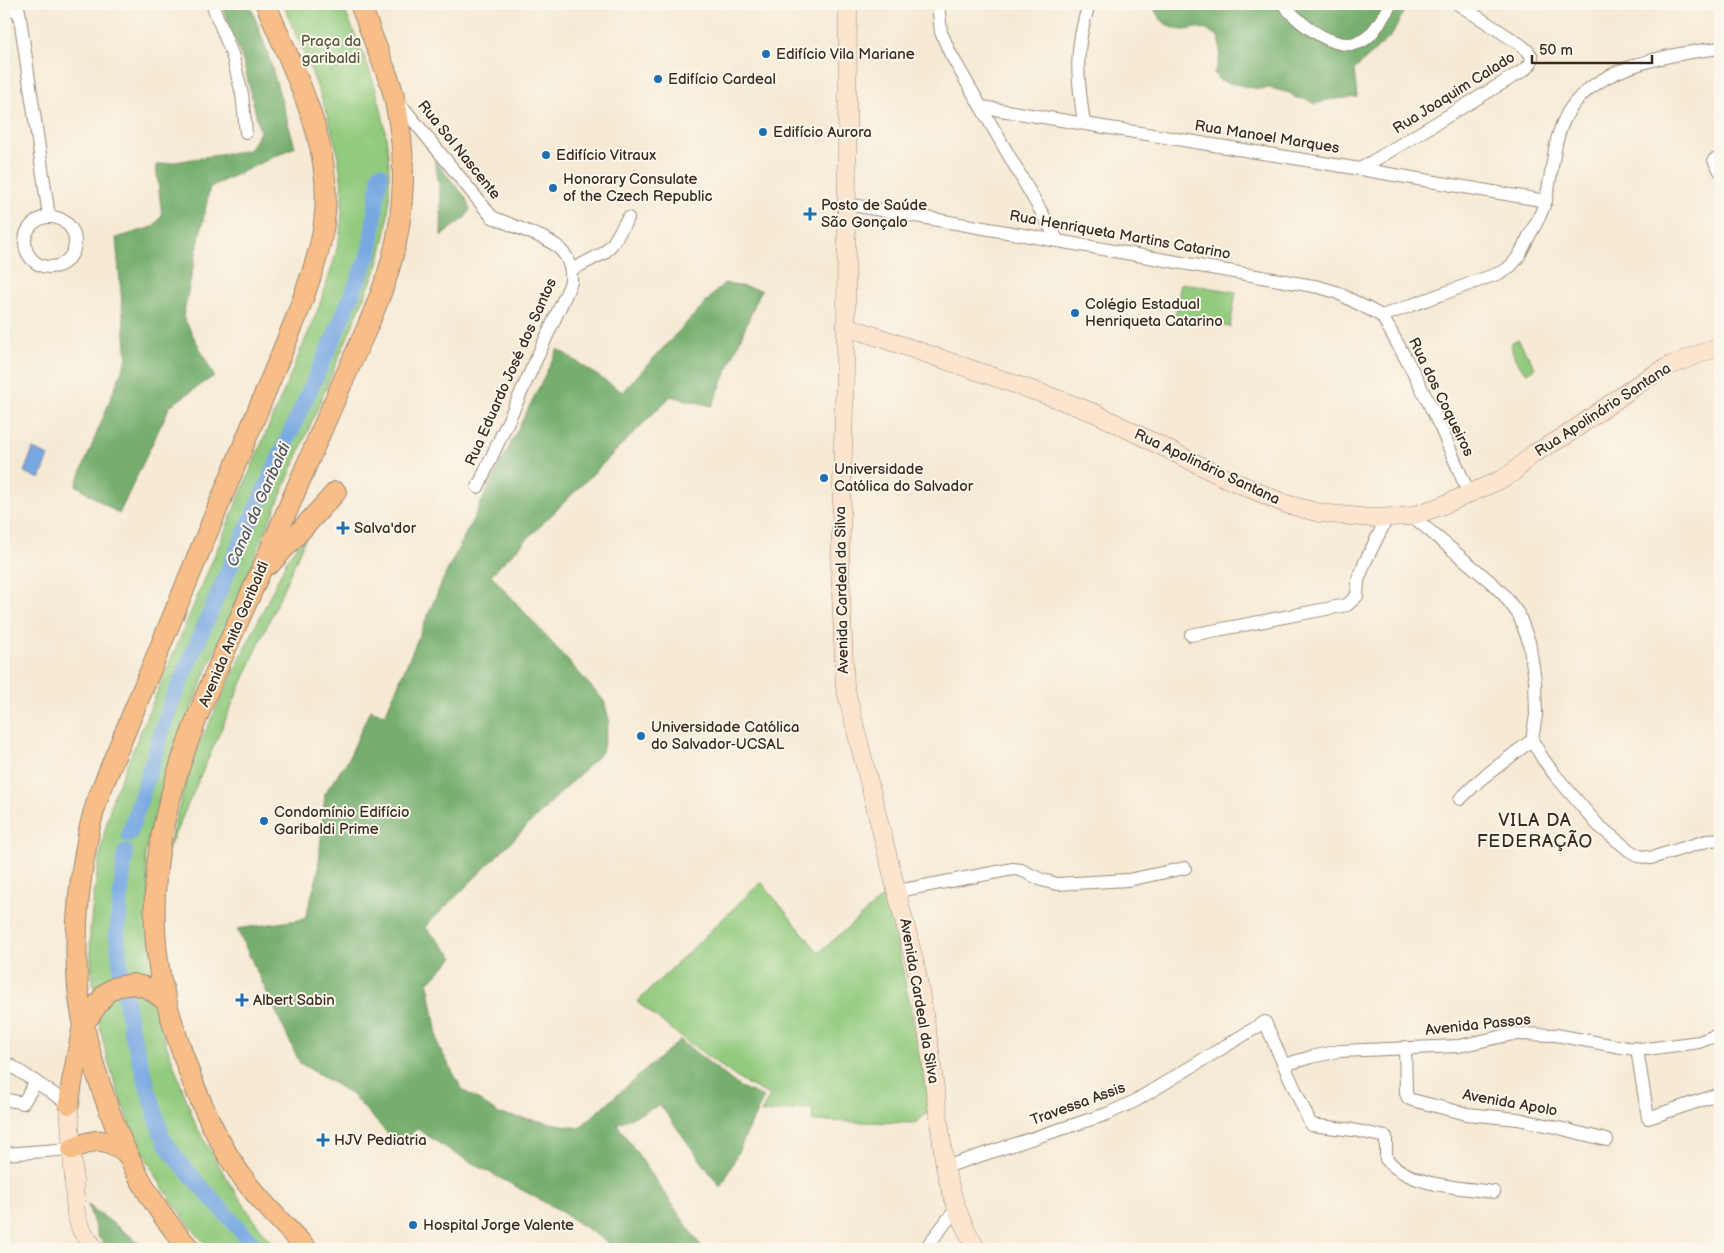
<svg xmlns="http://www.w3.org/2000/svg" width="1724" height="1253" viewBox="0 0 1724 1253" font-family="'Balsamiq Sans',sans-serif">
	<rect width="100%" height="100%" fill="#fbf7ec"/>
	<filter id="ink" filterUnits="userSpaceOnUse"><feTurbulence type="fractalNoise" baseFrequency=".02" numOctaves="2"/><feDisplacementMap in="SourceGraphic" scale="10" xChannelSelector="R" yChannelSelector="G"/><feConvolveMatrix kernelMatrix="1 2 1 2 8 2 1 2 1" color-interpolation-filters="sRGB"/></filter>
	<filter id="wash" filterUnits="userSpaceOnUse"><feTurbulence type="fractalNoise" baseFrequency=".0096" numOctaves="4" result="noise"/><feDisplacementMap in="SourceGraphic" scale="20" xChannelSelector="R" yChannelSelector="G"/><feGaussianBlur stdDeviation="1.12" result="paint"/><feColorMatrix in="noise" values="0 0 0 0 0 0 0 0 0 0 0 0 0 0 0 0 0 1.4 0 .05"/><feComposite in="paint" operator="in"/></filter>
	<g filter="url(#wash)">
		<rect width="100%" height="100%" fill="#f6ead5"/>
		<g fill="#92ca7e" stroke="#667a4e">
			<path d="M283,4h59c13,30 27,61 36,93 11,41 15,90 8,133 -2,12 -6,25 -9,37l-200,475 -32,111 19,185 32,88 35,60 33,48 14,15h-68c-75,-79 -117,-199 -120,-307 -1,-10 1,-20 2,-30 4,-39 11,-77 21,-115l206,-490c8,-26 19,-53 22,-81 9,-79 -29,-151 -58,-222z"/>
			<path d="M1181,283l55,9 -6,35 -55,-11z"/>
			<path d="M1518,339l17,29 -8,5c-9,-7 -15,-18 -16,-30z"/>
			<path d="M308,533l-142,321 27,-97 96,-201z"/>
			<path d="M761,882l58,71 68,-60 44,217 -16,13 -102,-2 -1,-13 -51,5 9,-18 -27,-13 -62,-45 -44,-35z"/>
		</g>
		<g fill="#75ae6d" stroke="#586c46">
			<path d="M221,4h29l17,47 28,96 -85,40 -27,129 31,60 -44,30 -51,108 -43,-29 51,-127 -11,-120 37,-11 9,-11 -6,-51 93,-15 11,-18 -16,-68z"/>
			<path d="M1153,4h255l-16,31 -38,35 3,27 -31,3 -10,4 -10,-5 -10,-1 -6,-5 -20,-5 -11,1 -39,-8 -6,-8c6,-13 8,-23 4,-37 -6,-3 -12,-7 -18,-8 -5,-1 -11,2 -16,2 -15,0 -28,-12 -31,-26z"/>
			<path d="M434,160l32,38 4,11 -5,9 -24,18c1,-26 0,-50 -7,-76z"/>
			<path d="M724,283l37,7 -49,116 -41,-10 -180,179 113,126 5,19 -7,32 -177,175 29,30 -26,26 11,64 23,42 37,25 80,14 101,-88 60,47 24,10 -43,91 -61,-83 -43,19 86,125h-85l-61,-40 -103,-56 -37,-24 -18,17 -48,-52 -51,-31 -63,-134 68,-10 13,-46 7,-80 23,-33 22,-50 15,5 61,-142 112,-224 64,43z"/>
			<path d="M88,1205l49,36 7,8h-35l-11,-12z"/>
		</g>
		<path fill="#78a8e2" stroke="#5a6980" d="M33,449l16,7 -9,23 -16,-7z"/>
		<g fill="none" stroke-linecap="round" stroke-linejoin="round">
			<g stroke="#78a8e2" stroke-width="16">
				<path d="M129,835l41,-129 65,-151 98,-216 37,-87 10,-78"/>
				<path d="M125,852l-8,83 6,50 8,45 30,103"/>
				<path d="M165,1142l15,21 77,86"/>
			</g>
		</g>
	</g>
	<g filter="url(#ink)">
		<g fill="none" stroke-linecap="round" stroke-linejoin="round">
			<defs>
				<g id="street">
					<path d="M16,4l3,7 30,205"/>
					<path d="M212,4l20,50 10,40 4,38"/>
					<path d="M938,4l3,28 9,21 108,188"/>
					<path d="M1283,4c16,20 60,56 86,32 9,-9 15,-21 22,-32"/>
					<path d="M4,9l15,2"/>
					<path d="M397,100l95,117 54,22 11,7 9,10 5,14v12l-5,12 -88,193"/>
					<path d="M982,107l378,62 186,32"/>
					<path d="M1084,123c-7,-47 -10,-73 5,-119"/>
					<path d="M1714,160l6,11"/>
					<path d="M1360,169l164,-99 6,-5 2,-8 -4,-6 -7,-6 -63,-41"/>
					<path d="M847,204l472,83 17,5 46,24"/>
					<circle cx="50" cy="242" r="25"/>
					<path d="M571,270l33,-17 9,-10 15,-25"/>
					<path d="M1382,316l120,-44c14,-7 20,-22 27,-36 6,-11 13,-22 16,-34 8,-27 7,-56 19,-82 23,-53 106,-66 156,-72"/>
					<path d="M1382,316l33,59 25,51 29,68"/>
					<path d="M1412,516l80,67 12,12 15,20 10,27 6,38 1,35 -4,25 11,19 12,16 43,50 32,26 9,5 12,2 59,-18 10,-1"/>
					<path d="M1191,635l156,-30 10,-9 1,-15 7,-19 22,-44"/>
					<path d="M1460,799l21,-20 51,-39"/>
					<path d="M898,891l115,-22 8,1 21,10 15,4 71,-4 57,-12"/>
					<path d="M1405,1047l1,46 2,5 4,2 55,14 51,5 37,8 52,13"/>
					<path d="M1637,1049l11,69 72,-24"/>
					<path d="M4,1061l65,43"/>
					<path d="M1284,1065l27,60 42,5 33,7v22c25,28 73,28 108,33"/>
					<path d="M4,1099l19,4 13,-21"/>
					<path d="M4,1154l68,-5"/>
					<path d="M945,1167l162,-53 28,-13 130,-79 19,43 27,-8 29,-6 119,-5 54,-12 43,1 71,13 20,1 52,-7 21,-8"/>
					<path d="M925,1249l31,-40"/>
				</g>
				<g id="secondary">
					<path d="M848,4l-2,322 -6,242 5,119 71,281 13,75 16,124c7,31 15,55 32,82"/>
					<path d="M846,326l209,72 42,16 126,63 63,27 34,9 51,5 41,-2 29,-10 59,-26 11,-6 22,-20 32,-18 79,-56 27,-15 49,-19"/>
					<path d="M69,1104l7,110 5,16 14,19"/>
				</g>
				<g id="primary">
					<path d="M270,564l66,-72"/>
					<path d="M69,1104l3,-22 11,-57 23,-32 10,-6 17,-3 15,4 18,13"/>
					<path d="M72,1149c25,-10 29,-13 53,3"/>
					<path d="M190,1249c-43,-46 -69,-102 -89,-162 -11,-32 -20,-65 -23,-100 -4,-50 0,-102 10,-151 2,-14 7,-28 11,-41l197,-477c11,-31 24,-63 28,-95 11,-79 -30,-149 -58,-219"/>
					<path d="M307,1249c-20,-21 -40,-41 -58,-63 -25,-32 -42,-69 -57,-106 -13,-35 -25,-70 -32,-106 -11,-63 -4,-129 14,-189 19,-66 49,-129 77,-192 39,-87 75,-176 115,-263 9,-21 18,-42 24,-64 16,-53 17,-115 4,-169 -2,-11 -7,-22 -11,-33 -8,-20 -15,-40 -23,-60"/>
				</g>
			</defs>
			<use href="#street" stroke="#988a7a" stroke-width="14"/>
			<use href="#secondary" stroke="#988a7a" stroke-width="19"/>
			<use href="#primary" stroke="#988a7a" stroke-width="22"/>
			<use href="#street" stroke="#fff" stroke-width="12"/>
			<use href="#secondary" stroke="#fce5cf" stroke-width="18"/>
			<use href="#primary" stroke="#f7be87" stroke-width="20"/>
		</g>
	</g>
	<g fill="#1f6fb2" stroke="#fbf7ec" stroke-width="2">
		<circle cx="766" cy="54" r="5"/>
		<circle cx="658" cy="79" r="5"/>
		<circle cx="763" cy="132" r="5"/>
		<circle cx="546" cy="155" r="5"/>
		<circle cx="553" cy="188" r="5"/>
		<path d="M807.5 206.5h5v5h5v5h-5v5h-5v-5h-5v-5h5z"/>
		<circle cx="1075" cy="313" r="5"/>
		<circle cx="824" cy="478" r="5"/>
		<path d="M340.5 520.5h5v5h5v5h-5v5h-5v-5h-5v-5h5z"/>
		<circle cx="641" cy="736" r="5"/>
		<circle cx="264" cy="821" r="5"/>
		<path d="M239.5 992.5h5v5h5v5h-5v5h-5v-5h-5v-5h5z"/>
		<path d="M320.5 1132.5h5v5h5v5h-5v5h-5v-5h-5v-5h5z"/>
		<circle cx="413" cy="1225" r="5"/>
	</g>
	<g text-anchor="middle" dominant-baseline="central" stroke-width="4" stroke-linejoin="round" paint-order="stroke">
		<g font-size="15" fill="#555a3b" stroke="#fbf7ec">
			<text x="331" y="41">Praça da<tspan x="331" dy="17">garibaldi</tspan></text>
		</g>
		<g font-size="15" fill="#3b2a1e" stroke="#fbf7ec" text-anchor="start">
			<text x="776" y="54">Edifício Vila Mariane</text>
			<text x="668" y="79">Edifício Cardeal</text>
			<text x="773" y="132">Edifício Aurora</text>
			<text x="556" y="155">Edifício Vitraux</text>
			<text x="563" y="179">Honorary Consulate<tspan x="563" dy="17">of the Czech Republic</tspan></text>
			<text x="821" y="205">Posto de Saúde<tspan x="821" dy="17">São Gonçalo</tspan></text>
			<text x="1085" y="304">Colégio Estadual<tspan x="1085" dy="17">Henriqueta Catarino</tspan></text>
			<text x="834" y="469">Universidade<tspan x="834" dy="17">Católica do Salvador</tspan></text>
			<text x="354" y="528">Salva'dor</text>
			<text x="651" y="727">Universidade Católica<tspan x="651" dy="17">do Salvador-UCSAL</tspan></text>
			<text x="274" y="812">Condomínio Edifício<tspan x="274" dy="17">Garibaldi Prime</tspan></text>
			<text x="253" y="1000">Albert Sabin</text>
			<text x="334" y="1140">HJV Pediatria</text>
			<text x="423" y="1225">Hospital Jorge Valente</text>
		</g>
		<g font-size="15" fill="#3b2a1e" stroke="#fbf7ec">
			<text transform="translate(1454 93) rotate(-32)">Rua Joaquim Calado</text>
			<text transform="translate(1267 137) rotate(9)">Rua Manoel Marques</text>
			<text transform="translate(459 150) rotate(51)">Rua Sol Nascente</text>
			<text transform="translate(1120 235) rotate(10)">Rua Henriqueta Martins Catarino</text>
			<text transform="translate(511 372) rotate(-66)">Rua Eduardo José dos Santos</text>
			<text transform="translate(1441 397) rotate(64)">Rua dos Coqueiros</text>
			<text transform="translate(1603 410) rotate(-33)">Rua Apolinário Santana</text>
			<text transform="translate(1207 467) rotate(25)">Rua Apolinário Santana</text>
			<text transform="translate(842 590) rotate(-91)">Avenida Cardeal da Silva</text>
			<text transform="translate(234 634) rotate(-67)">Avenida Anita Garibaldi</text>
			<text transform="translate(919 1001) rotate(80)">Avenida Cardeal da Silva</text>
			<text transform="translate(1478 1025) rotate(-6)">Avenida Passos</text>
			<text transform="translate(1510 1103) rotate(10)">Avenida Apolo</text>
			<text transform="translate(1078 1104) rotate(-20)">Travessa Assis</text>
		</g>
		<g font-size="16" font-style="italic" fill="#505663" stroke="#fbf7ec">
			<text transform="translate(259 505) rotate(-66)">Canal da Garibaldi</text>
		</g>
		<g font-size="18" letter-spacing="1" fill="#3b2a1e" stroke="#fbf7ec">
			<text x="1535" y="820">VILA DA<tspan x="1535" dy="21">FEDERAÇÃO</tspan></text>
		</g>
	</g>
	<rect width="1724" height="1253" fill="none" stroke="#fbf7ec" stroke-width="20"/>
	<path d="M1532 55v8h120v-8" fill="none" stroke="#3b2a1e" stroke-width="2.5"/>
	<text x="1539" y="55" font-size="15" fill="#3b2a1e" stroke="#fbf7ec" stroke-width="4" paint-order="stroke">50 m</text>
</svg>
